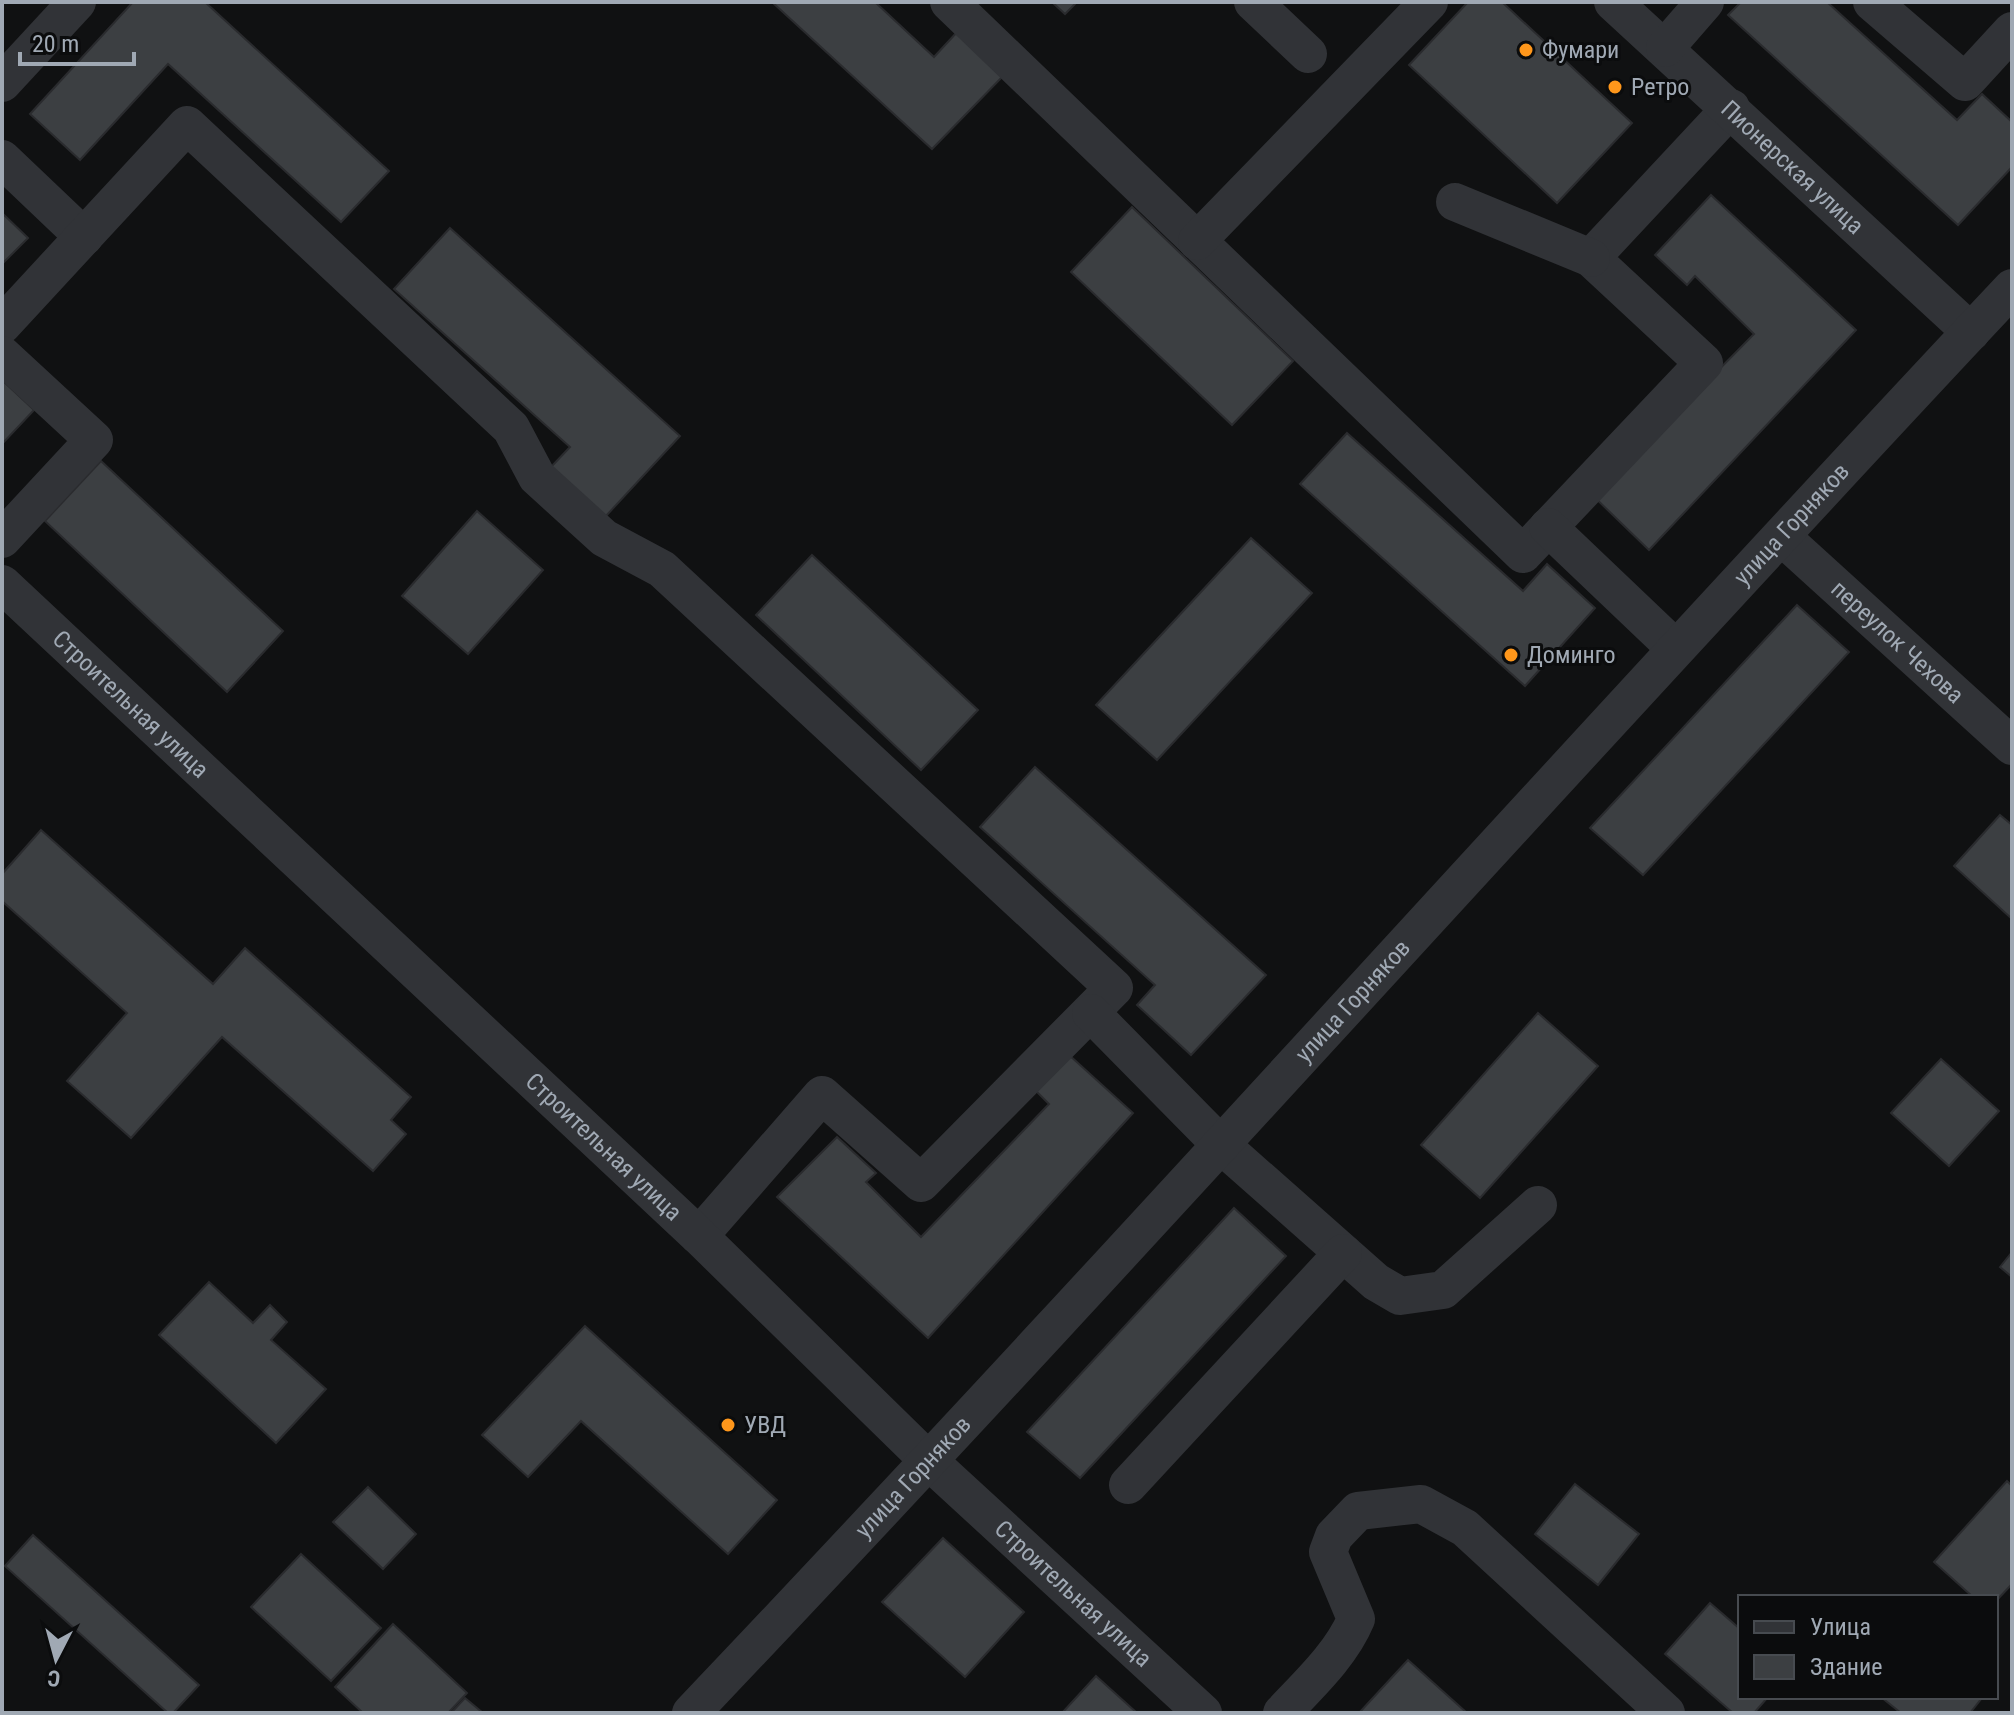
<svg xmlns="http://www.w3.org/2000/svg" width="2014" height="1715" viewBox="0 0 2014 1715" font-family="'Roboto Condensed',sans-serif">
	<rect width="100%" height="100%" fill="#101112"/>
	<g fill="#3c3f42" stroke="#2a2b2e" stroke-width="2">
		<path d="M133,2h72l184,169 -48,51 -173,-158 -88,96 -50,-46z"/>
		<path d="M772,2h103l59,55 25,-27 46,44 -73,75z"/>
		<path d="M1052,2h25l-12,12z"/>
		<path d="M1468,2h34l130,121 -75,80 -148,-138z"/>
		<path d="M1741,2h86l130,118 25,-26 30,28v45l-54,58 -230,-210z"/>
		<path d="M1711,195l145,135 -207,220 -63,-61 39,-24 129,-131 -59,-58 -8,9 -32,-30z"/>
		<path d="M1132,207l161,154 -61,64 -161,-153z"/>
		<path d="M2,213l26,25 -26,26z"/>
		<path d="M450,228l230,208 -75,81 -54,-50 19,-20 -176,-158z"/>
		<path d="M2,380l32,30 -32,34z"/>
		<path d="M1347,433l176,158 24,-27 48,44 -70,78 -225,-202z"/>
		<path d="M101,461l182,170 -56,61 -182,-171z"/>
		<path d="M477,511l66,59 -75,84 -66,-58z"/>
		<path d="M1251,538l61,55 -155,167 -61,-55z"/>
		<path d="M812,555l166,155 -57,60 -165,-155z"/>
		<path d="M1797,605l52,47 -206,223 -53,-47z"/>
		<path d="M1035,767l231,208 -75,80 -54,-50 18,-20 -175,-158z"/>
		<path d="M2000,815l12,10v94l-58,-53z"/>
		<path d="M41,830l172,154 32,-36 166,149 -20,23 15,14 -33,37 -151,-134 -91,101 -64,-57 60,-68 -125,-112v-27z"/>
		<path d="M1538,1013l60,53 -118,132 -59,-53z"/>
		<path d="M1068,1054l65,59 -205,225 -151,-141 60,-60 39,36 -10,9 55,55 128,-133 -14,-14z"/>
		<path d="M1941,1059l58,52 -50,55 -58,-53z"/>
		<path d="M1234,1208l52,48 -206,222 -53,-46z"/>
		<path d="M2012,1252v25l-12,-10z"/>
		<path d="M209,1282l44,41 17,-18 17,17 -16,18 55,49 -50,54 -117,-108z"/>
		<path d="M585,1326l192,174 -49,54 -147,-133 -53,56 -46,-42z"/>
		<path d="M2007,1481l5,5v98l-16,17v-4h-23l-39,-35z"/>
		<path d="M1575,1484l64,50 -41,51 -63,-51z"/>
		<path d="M368,1487l48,47 -33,35 -50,-47z"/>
		<path d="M33,1535l166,150 -26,28h-5l-163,-147z"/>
		<path d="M943,1538l81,74 -59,65 -83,-75z"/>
		<path d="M301,1554l80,74 -50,53 -80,-74z"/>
		<path d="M1710,1603l30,26v68h28l-14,16h-21l-68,-59z"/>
		<path d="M393,1624l74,69 -19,20h-85l-28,-26z"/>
		<path d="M1408,1660l59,53h-108z"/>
		<path d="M1096,1676l41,37h-75z"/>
		<path d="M1881,1697h98l2,2 -11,14h-69z"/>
		<path d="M465,1698l18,15h-32z"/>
	</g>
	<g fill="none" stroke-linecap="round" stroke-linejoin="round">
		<g stroke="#313337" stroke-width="38">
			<path d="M949,2l574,552 181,-191 -113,-105 140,-150"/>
			<path d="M1253,2l55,52"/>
			<path id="s1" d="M1613,2l358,330"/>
			<path d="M1872,2l93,80 47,-51"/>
			<path d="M1665,48l40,-46"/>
			<path d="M2,83l75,-81"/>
			<path d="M2,159l82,78"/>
			<path d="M1455,202l136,56"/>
			<path d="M1197,241l232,-239"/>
			<path d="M2,325l185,-200 324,303 26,49 67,61 58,31 452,419 -193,195 -99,-88 -123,141"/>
			<path d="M2,355l92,85 -92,99"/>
			<path d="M1548,527l127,121"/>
			<path id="s2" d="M1782,537l230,209"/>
			<path id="s3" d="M2,584l697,652 231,226 273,251"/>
			<path d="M1091,1013l129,131 156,138 24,14 43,-6 95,-85"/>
			<path d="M1128,1485l215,-232"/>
			<path id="s4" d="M691,1713c446,-469 877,-953 1321,-1425"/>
			<path d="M1282,1713c26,-28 59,-58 74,-94l-28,-67 6,-16 24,-25 63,-7 44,24 201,185"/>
		</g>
	</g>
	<g fill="#ff971b" stroke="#0b0c0d" stroke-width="3">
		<circle cx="1526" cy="50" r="8"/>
		<circle cx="1615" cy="87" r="8"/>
		<circle cx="1511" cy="655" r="8"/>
		<circle cx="728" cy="1425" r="8"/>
	</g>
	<g text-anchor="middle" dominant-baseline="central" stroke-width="6" stroke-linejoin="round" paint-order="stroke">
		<g font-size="24" fill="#a0a9b4" stroke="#0b0c0d" text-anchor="start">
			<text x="1542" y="50">Фумари</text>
			<text x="1631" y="87">Ретро</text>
			<text x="1527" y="655">Доминго</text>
			<text x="744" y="1425">УВД</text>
		</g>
		<g font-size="24" fill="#a0a9b4" stroke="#0b0c0d">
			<text stroke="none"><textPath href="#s1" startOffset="244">Пионерская улица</textPath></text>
			<text stroke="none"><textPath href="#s4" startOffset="1620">улица Горняков</textPath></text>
			<text stroke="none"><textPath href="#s2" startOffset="156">переулок Чехова</textPath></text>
			<text stroke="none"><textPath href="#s3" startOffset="176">Строительная улица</textPath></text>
			<text stroke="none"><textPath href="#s4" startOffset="972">улица Горняков</textPath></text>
			<text stroke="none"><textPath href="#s3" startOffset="824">Строительная улица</textPath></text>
			<text stroke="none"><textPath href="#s4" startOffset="324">улица Горняков</textPath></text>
			<text stroke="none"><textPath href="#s3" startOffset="1472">Строительная улица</textPath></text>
		</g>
	</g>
	<rect width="2014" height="1715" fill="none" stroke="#a0a9b4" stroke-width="8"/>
	<rect x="1738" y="1595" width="260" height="104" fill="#0b0c0d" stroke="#474b50" stroke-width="2"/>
	<rect x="1754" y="1621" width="40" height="12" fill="#313337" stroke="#474b50" stroke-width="2"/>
	<text x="1810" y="1635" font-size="24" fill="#a0a9b4">Улица</text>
	<rect x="1754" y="1655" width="40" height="24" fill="#3c3f42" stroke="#474b50" stroke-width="2"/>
	<text x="1810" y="1675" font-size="24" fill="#a0a9b4">Здание</text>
	<g transform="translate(56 1659) rotate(186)" stroke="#0b0c0d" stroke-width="6" paint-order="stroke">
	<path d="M0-6L14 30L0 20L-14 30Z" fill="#a0a9b4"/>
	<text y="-12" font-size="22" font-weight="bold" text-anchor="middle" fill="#a0a9b4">С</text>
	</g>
	<path d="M20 52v12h114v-12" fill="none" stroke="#a0a9b4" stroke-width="4"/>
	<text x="32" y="52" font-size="24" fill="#a0a9b4" stroke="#0b0c0d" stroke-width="6" paint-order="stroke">20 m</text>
</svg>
